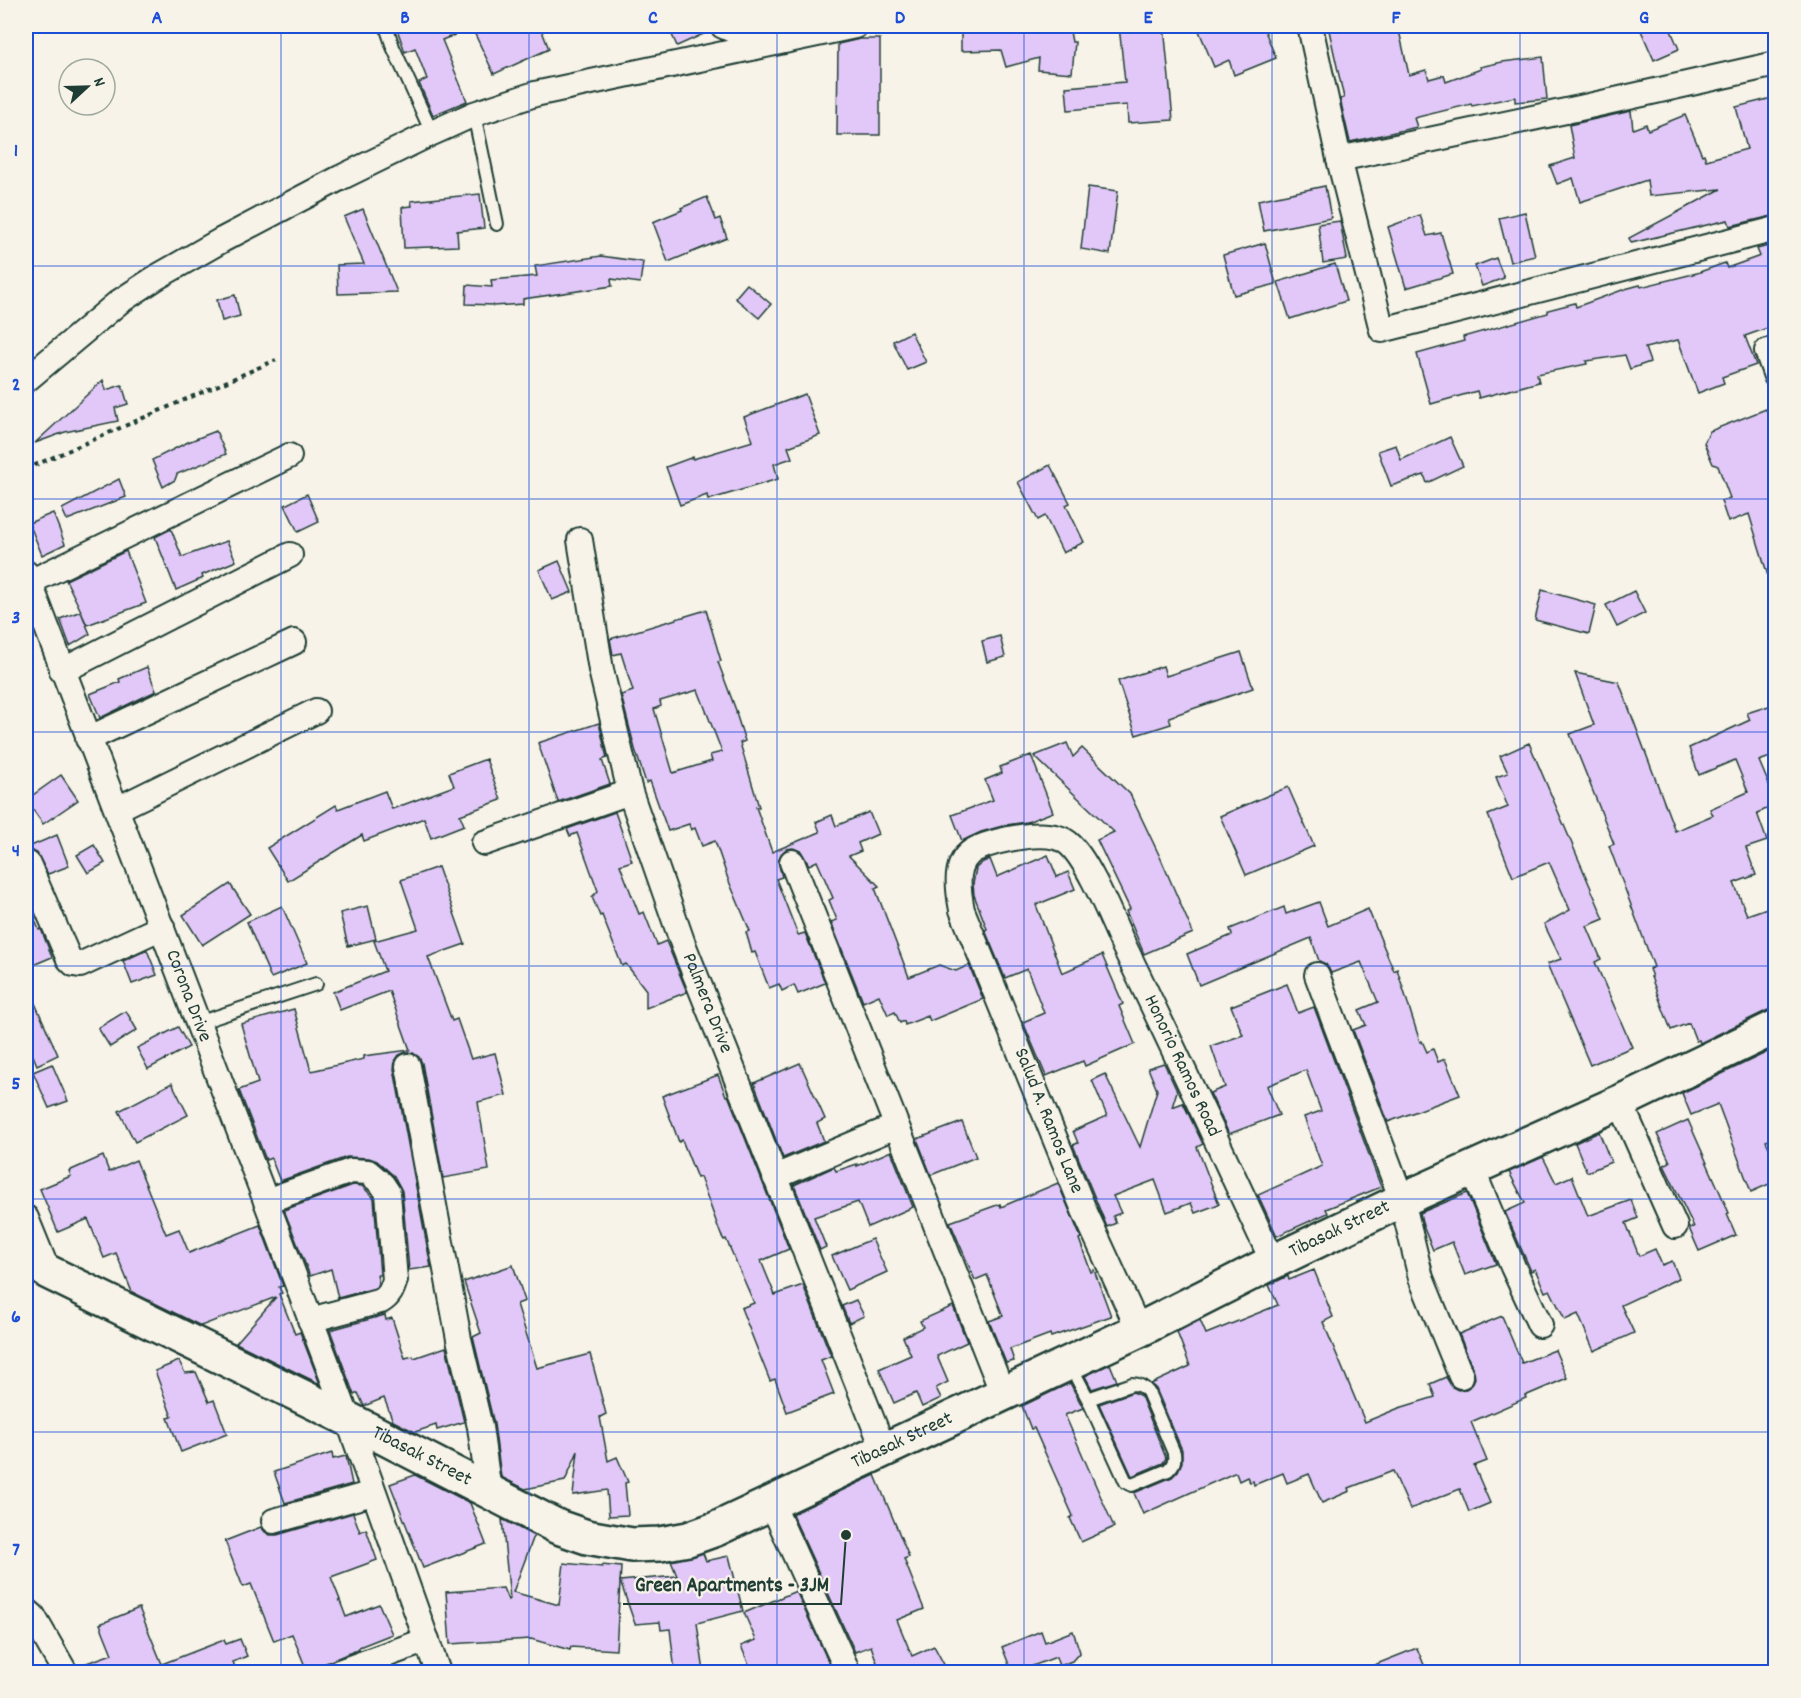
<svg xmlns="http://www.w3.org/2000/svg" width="1801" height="1698" viewBox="0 0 1801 1698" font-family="Dekko,sans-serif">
	<rect width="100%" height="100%" fill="#f7f3e8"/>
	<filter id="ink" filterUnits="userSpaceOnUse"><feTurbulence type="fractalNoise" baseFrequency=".0167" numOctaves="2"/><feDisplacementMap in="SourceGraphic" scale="12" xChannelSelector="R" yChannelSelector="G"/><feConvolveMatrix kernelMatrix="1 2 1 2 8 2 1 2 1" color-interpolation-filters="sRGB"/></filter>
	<g filter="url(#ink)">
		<g fill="#e2c8f8" stroke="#1f3d34" stroke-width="1.5" fill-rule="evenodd">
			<path d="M396,26h144l9,23 -55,25 -22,-46 -30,12 25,61 -34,14 -14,-32 8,-4 -12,-31 -10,4z"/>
			<path d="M668,26h41l1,5 -33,15z"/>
			<path d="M995,26h74l3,16h3l-3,31 -34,-3 1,-12 -33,9 -5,-17 -40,1v-19l35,-2z"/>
			<path d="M1119,26h45l9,94 -45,3 -1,-18 -59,5 -2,-23 59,-5z"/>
			<path d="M1197,26h66l13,32 -42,17 -5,-15 -15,7z"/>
			<path d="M1328,26h70l11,49 17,-5 3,9 15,-4 2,7 35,-13 -1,-2 22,-5 41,-5 4,42 -32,3v-5l-43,9 -1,-2 -57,14 3,9 -67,15 -10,-43 4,-1z"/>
			<path d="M1639,26h30l10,23 -25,11z"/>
			<path d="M860,39h20v96h-43l1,-91z"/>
			<path d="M1776,97v48l-9,2 9,33v35l-46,11 -2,-6 -97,23 -2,-5 92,-49 -72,7 -2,-16 -67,22 -7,-24 -16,6 -7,-18 25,-8 -6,-33 62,-14 2,18 13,-5 2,6 37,-15 17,40 2,-1 2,6 41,-11 -11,-42z"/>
			<path d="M1325,186l6,32 -67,13 -6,-31z"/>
			<path d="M1088,187l30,4 -8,63 -29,-5z"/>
			<path d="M480,194l4,34 -27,3 1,15 -54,2 -2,-41 10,-1 -1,-5z"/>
			<path d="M707,197l9,23 4,-2 7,20 -59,24 -15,-40 29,-12 -1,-2z"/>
			<path d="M363,209l34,83 -59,2 -1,-29 27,-1 -20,-47z"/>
			<path d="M1525,212l10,44 -25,6 -11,-44z"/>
			<path d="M1420,215l7,21 14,-3 12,41 -47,14 -18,-61z"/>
			<path d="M1340,221l7,38 -24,4 -5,-39z"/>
			<path d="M1265,243l11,41 -42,11 -11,-40z"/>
			<path d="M1776,244v6l-5,2 5,11v62l-31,11 11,29 -34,12 2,6 -26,10 -20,-53 -33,8 5,14 -20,7 -5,-14 -39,6 1,3 -50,10 2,8 -60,16 -2,-7 -46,13 -14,-50 47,-13 -1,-4 85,-24v-3l27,-7 1,4 49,-18 15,-4 1,2 56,-14 28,-10 2,5 33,-12 -3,-7z"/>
			<path d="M601,256l42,6 -3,21 -29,-4 1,7 -89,13v5l-30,2v-1l-27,-1 1,-19 25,2 -1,-7 46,-4 -2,-10z"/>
			<path d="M1496,258l8,20 -22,8 -7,-20z"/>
			<path d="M1335,264l11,37 -56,18 -12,-37z"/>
			<path d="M747,284l24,20 -12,14 -24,-20z"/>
			<path d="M235,295l5,21 -18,5 -5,-21z"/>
			<path d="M911,332l15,30 -19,8 -14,-29z"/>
			<path d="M103,380l3,10 16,-5 6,19 -13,4 3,13 -53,11 -30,11z"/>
			<path d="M805,394l15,41 -32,12 4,11 -18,6 4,15 -70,21 -1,-5 -27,10 -14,-38 27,-10v2l60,-18 -9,-24z"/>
			<path d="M1766,409l10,25v151l-5,1 -22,-72 -21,8 -7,-21 9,-3 -12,-32 -5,-2 -9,-21 6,-12z"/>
			<path d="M216,431l10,23 -49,20 -2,6 -12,7 -11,-27 36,-18z"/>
			<path d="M1450,437l13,29 -36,17 -3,-8 -33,11 -13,-35 18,-6 5,15z"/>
			<path d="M1050,465l20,38 -4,2 18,37 -21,11 -18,-37 -7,4 -20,-38z"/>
			<path d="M119,479l7,18 -59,23 -5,-11z"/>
			<path d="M307,494l12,28 -21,10 -13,-27z"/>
			<path d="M53,513l12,31 -23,11 -13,-32z"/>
			<path d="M171,529l11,28 45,-16 9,20 -34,14 1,3 -27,12 -21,-53z"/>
			<path d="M126,551l20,52 -59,22 -6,-13 9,22 -20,12 -10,-27 21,-8 -15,-31z"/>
			<path d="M559,561l13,31 -20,8 -13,-30z"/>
			<path d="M1542,590l54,15 -7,29 -54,-14z"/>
			<path d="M1634,591l11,22 -28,14 -11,-22z"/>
			<path d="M706,610l15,51 -3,1 19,51h-1l9,28 -5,2 19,64h-3l16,45 48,-20 -4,-10 16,-7 4,11 33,-14 9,22 -20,9 3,8 -12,5 30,30 -4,2 34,89 30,-12 17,6 13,-6 14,34 -53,22 -2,-5 -23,9 -1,-4 -4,2 -5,-11 -7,3 -9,-20 -16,7 -32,-80 6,-2 -8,-20 4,-2 -16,-37 -8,4 -8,-14 -8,-3 -7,1 -5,5 -3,7 4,16 -6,2 22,56 7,-2 20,50 -27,11 -4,-9 -12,6 -3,-7 -10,4 -14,-36 -3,1 -6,-21 4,-1 -22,-52 -13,-38 -13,5 -7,-18 -4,2 -2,-6 -21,7 -18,-50 -4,2 -11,-34 -14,-54 12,-4 -12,-38 -8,2 -3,-16zM698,690l24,62 -12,3 2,6 -39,12 -19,-64 7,-3 -1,-5z"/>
			<path d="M1000,636l5,21 -18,5 -5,-21z"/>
			<path d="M1241,652l12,36 -84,29 2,7 -35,11 -18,-54 45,-15 3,10z"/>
			<path d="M147,667l9,24 -56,27 -10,-24 30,-12 -1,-3z"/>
			<path d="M1575,673l44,9 56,149 38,-16 -3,-6 38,-17 -13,-32 -36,15 -10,-27 61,-28 -3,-7 25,-8 4,10v40l-17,6 17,40v4l-19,8 10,28 -21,7 10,27 -22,8 13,32 20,-7 9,23v78l-8,1 -68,33 -1,-3 -3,1 -7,-18 -18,7 -20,-53h1l-3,-8 5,-2 -45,-121 5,-2 -44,-110 24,-9z"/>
			<path d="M599,723l8,35 -5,2 8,24 -52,18 -20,-59z"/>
			<path d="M1067,743l6,14 9,-9 48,46 31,65 32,74 -49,21 -18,-43 4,-2 -33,-69 17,-8 -80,-76z"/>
			<path d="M1529,743l75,176 -17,7 14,33 -6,3 37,85 -42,18 -43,-101 14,-5 -17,-35 26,-14 -21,-48 -36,15 -25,-62 20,-8 -12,-30 12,-4 -8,-17z"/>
			<path d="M1031,755l22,57 -26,10 -21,3 -25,7 -19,9 -10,-26 41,-15 -8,-20 17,-7 -2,-6z"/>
			<path d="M486,759l15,41 -41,15 4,10 -33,13 -7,-20 -60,23 -2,-6 -74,46 -21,-33 69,-43 2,4 47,-18 7,18 62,-23 -5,-13z"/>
			<path d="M61,775l17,25 -35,24 -17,-24z"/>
			<path d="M1288,787l26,59 -68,29 -26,-59z"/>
			<path d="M615,812l17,49 -12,4 19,49 5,-2 13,33 9,-4 21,51 -41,16v-18l-20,-26 -4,2 -20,-51 -2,1 -8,-19 6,-6 -21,-58 -7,3 -3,-7z"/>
			<path d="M57,835l12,31 -21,8 -11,-21 -7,-3h-4v-2z"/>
			<path d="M94,845l11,18 -17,10 -11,-18z"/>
			<path d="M1048,855l9,22 11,-5 7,17 -39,16 26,68 40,-18 21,49 -4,2 16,38 -50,22 -2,-5 -37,15 -23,-54 21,-9 -17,-44 -22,9 -20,-48 2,-1 -13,-34 -1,-11 3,-16 7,-6 7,-3 7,18z"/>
			<path d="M438,867l27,77 -37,13 24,64 5,-2 14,40 24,-6 11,42 -28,7 11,68 -46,8 -21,-115 -3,-6 -6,-4 -7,-1 -7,3 -4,6 -1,8 37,198 -22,3 -7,-79 -8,-15 -17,-15 -8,-3 -22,-1 -67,24 -9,-23 -5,2 -27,-70 19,-7 -17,-59 53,-15 17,62 53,-12v-3l46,-6 -21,-59 -49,19 -7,-18 52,-21 -11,-30 44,-12 -17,-49z"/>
			<path d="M230,884l20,30 -48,31 -19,-30z"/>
			<path d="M26,899l13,31 2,-1 11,28 -26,11z"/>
			<path d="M1319,902l9,24 40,-17 26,62 3,-2 23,73 2,-1 5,11 6,-3 5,13 7,-3 15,36 -72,27 -35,-92 13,-5 -7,-15 19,-8 -17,-40 -30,11 -5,-9 -7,-3 -8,-23 -112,47 -12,-31 45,-19 -2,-6 54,-22 2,7z"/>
			<path d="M282,906l25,57 -36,15 -24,-56z"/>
			<path d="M368,906l8,33 -28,7 -8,-33z"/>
			<path d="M147,950l10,25 -25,9 -9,-23z"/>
			<path d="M26,983l32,72 -21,10 -11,-26z"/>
			<path d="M1287,984l11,29 16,-6 67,180 -55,22 2,4 -51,23 -19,-41 64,-29 -18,-49 17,-6 -15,-41 -39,16 12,29 -50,19 -19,-41 15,-6 -14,-41 32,-11 -12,-29z"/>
			<path d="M126,1011l11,19 -27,17 -12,-19z"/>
			<path d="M178,1027l11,20 -41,22 -11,-21z"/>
			<path d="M1776,1048v90l-10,3 10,21v19l-25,11 -33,-88 -27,11 -9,-22z"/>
			<path d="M800,1063l25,56 -8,4 7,18 -41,17 -29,-75z"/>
			<path d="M1164,1063l13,28 -5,16 11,-4 20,41 -6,3 22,57 -24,9 -4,-10 -24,9 -12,-32 -42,16 8,17 -8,3 3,7 -9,4 -34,-82 5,-2 -5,-12 34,-15 -15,-36 13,-6 35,73 17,-57 -9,-22z"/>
			<path d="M52,1064l16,37 -19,7 -16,-36z"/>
			<path d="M718,1075l8,21 2,-1 61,154 -28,12 14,34 28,-10 28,71 -10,4 13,34 -47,18 -12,-33 -5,2 -29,-73 13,-5 -28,-64 -2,1 -3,-5 -21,-58 -3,1 -15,-38 -3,2 -17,-46z"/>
			<path d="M172,1083l16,32 -53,27 -16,-31z"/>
			<path d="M1688,1120l41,93 -2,1 9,21 -37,16 -10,-23 5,-1 -30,-62 6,-3 -13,-28z"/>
			<path d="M962,1122l14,35 -45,18 -14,-36z"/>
			<path d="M1599,1132l12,30 -24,10 -12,-29z"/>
			<path d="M891,1151l22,56 -45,20 -10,-25 -44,15 12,30 -6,3 -26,-65 40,-18 2,4 21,-7v2z"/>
			<path d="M103,1156l6,16 27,-12 30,74 13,-5 10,24 71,-28 23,61 -4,1 3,6 -3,1 16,40 5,-2 20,52 -84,-41 40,-46 -75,29 -69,-34 -16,-39 -12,5 -16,-39 -30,13 -18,-43 31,-13 -2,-5z"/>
			<path d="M1543,1157l13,26 16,-7 16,40 43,-16 7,18 -12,5 13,33 16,-7 7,16 10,-4 7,17 -58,27 13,28 -40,18 -16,-37 -13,6 -15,-30 -5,2 -10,-23 -4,2 -26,-59 20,-9 -16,-31z"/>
			<path d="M1058,1183l23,55 -2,1 12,33 3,-2 17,46 -60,21 -1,-3 -40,15 4,12 -8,2 -17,-42 14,-5 -16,-41 -12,5 -25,-58 50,-18 1,3z"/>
			<path d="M353,1185l9,1 12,12 6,77h-3l2,9 -4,4 -37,10 -7,-29 -21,7 -26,-66z"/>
			<path d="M1467,1193l29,71 -31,11 -13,-33 -19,8 -10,-24 -3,-13z"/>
			<path d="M872,1239l15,33 -40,18 -15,-34z"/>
			<path d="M513,1265l12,36 -8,3 20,64 53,-14 16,60 -6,3 8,44 9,-4 11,25 -3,1 3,32 -19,1 -2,-26 -34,5 5,-44 -13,30 -40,8 -24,-12 -7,-53 -21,-87 8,-4 -17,-51z"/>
			<path d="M1314,1270l19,47 -10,5 42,100 34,-14 36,-11 -5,-13 16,-7 6,10 6,3 8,-1 6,-4 3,-7 -1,-7 -15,-37 43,-18 20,47 33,-13 12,28 -42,18 1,2 -55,24 16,39 -13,5 16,37 -21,9 -9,-23 -50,20 -17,-38 -44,17 1,3 -28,12 -13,-29 -22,9 -4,-10 -29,12 -1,-4 -3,1 -3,-5 -8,4 -3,-8h-2l-91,41 -9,-21 38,-16 6,-6 4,-9v-12l-26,-61 -5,-5 39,-18 -13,-34 23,-12 6,14 72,-29 -9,-20 19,-9 1,4z"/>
			<path d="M856,1300l8,16 -15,7 -7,-17z"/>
			<path d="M953,1306l14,36 -30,14 11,26 -12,6 5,10 -19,9 -6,-14 -22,10 -15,-34 32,-14 -8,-18 20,-10 -3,-6z"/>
			<path d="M385,1315l1,5 6,-2 13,40 8,-2 1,2 32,-11 18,75 -27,8 -1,-5 -21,7 -22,-11 -9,-23 -20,8 -6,-13 -4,2 -24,-65z"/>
			<path d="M179,1361l6,12 11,-1 13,30 5,-2 13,34 -46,18 -13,-34 4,-1 -17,-46z"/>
			<path d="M1110,1364l7,17 -25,8 -7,-13z"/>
			<path d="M1070,1383l13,25 -18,7 49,112 -33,15 -11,-24 3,-2 -39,-88 -3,1 -9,-23z"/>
			<path d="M1133,1392l8,4 25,62 -3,5 -31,13 -33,-72z"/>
			<path d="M332,1453l1,6 13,-3 6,28 -67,19 -11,-31z"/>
			<path d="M415,1475l55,28 16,41 -63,24 -33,-84z"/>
			<path d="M875,1475l34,82 -5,2 20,50 -27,11 15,36 22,-10 14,26h-72l4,-1 -9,-25 -16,6 -63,-138z"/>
			<path d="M353,1513l7,19 6,-3 11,31 -46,17 9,23 -2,1h2l6,16 33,-13 13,30 -33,13v2l-52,22 -15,-37 -18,7 -23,-57 -8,3 -18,-46 36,-14 4,5 5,3h7z"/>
			<path d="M502,1519l32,17 -21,56 46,13 5,-42 38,4v-2l19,2 -5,83 -45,-3 -1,3 -39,-11 -81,5 -4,-52 57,-4 5,12 2,-1z"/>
			<path d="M703,1553l3,8 23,-5 14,55 -46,12 7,49h-29l-5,-43 -9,1 -1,-8 -25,2 -15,-43 57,-5 -6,-15z"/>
			<path d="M796,1591l37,81h-81l-11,-26 15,-6 -12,-27z"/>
			<path d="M139,1608l23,56 62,-24 2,4 14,-5 7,17 -14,6 4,10h-158l-1,-6 34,-12 -12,-30z"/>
			<path d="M1041,1631l4,11 28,-11 7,21 -8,9 -13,5 -3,-9 -39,15h-5l-10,-25z"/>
			<path d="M1417,1648l10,24h-68v-1z"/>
		</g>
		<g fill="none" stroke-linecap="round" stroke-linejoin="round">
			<defs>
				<g id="lane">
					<path d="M386,26l7,21 39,86"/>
					<path d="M474,114l23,110"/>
					<path d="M198,1023l118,-39"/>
					<path d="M1069,1363l19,36 38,83 6,3 36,-15c6,-6 7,-9 6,-17l-26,-61c-5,-6 -9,-8 -16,-8l-44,15"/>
				</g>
				<g id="street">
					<path d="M723,26l42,18"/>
					<path d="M1310,26l29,133 43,171 394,-101"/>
					<path d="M1339,159l241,-51 196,-44"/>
					<path d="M1767,351l9,25"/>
					<path d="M26,380l93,-78 38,-25 65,-37 118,-62 92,-45 42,-19 61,-20 320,-68"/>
					<path id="s1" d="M580,540l21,130 29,122 53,152 201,506"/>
					<path id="s2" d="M26,573l240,628 82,218 90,253"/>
					<path d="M30,582l259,-126"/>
					<path d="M62,671l228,-116"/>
					<path d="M88,739l206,-97"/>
					<path d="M117,809l199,-98"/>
					<path d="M484,843l146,-51"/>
					<path d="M792,862l211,532"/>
					<path d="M28,864l41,95 5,5 6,1 82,-38"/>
					<path d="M1317,975l85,225 19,78 40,98"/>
					<path d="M408,1066l51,273 21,88 9,65"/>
					<path d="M1620,1102l55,124"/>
					<path d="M1472,1169l41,98 27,58"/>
					<path d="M775,1177l121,-51"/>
					<path d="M266,1201l85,-30 17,1 14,12 6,9 7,87c-3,9 -5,16 -14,21l-71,19"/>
					<path d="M26,1218l22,54"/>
					<path id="s3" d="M1139,1330l-55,-120 -122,-300c-4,-21 -9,-50 14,-61 21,-9 73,-22 92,-6 20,16 44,77 56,103 51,105 100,210 149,316"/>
					<path d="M772,1504l76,168"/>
					<path d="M274,1521l99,-28"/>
					<path d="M26,1610l7,6 32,56"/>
					<path d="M339,1672l88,-32"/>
				</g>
				<g id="secondary">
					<path id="s4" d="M26,1256l22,16 300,147 210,108 29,10 45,8 28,-1 28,-5 28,-10 423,-199 134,-68 129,-62 218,-98 156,-75"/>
				</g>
			</defs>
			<use href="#lane" stroke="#1f3d34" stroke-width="16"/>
			<use href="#street" stroke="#1f3d34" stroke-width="28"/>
			<use href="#secondary" stroke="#1f3d34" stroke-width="38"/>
			<path stroke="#1f3d34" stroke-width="4" stroke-dasharray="4.5 4.5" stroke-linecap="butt" d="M26,469l250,-109"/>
			<use href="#lane" stroke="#f7f3e8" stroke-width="12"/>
			<use href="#street" stroke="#f7f3e8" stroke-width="24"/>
			<use href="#secondary" stroke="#f7f3e8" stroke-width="33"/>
		</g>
	</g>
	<path fill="none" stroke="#1d4ed8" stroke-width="1.5" stroke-opacity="0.55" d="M281,26v1646M529,26v1646M777,26v1646M1024,26v1646M1272,26v1646M1520,26v1646M26,266h1750M26,499h1750M26,732h1750M26,966h1750M26,1199h1750M26,1432h1750"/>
	<g text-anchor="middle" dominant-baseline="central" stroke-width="4.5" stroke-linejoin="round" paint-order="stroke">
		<g font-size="20" fill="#1f3d34" stroke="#f7f3e8">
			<text stroke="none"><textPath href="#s2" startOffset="453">Corona Drive</textPath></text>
			<text stroke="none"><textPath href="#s1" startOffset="482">Palmera Drive</textPath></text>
			<text stroke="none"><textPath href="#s3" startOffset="870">Honorio Ramos Road</textPath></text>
			<text transform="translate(1048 1121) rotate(68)">Salud A. Ramos Lane</text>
			<text stroke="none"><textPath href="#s4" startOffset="1452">Tibasak Street</textPath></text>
			<text stroke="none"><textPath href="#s4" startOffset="966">Tibasak Street</textPath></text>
			<text stroke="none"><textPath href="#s4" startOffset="444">Tibasak Street</textPath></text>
		</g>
	</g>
	<path fill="none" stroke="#1f3d34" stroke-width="2" d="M846 1535L841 1604H623"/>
	<circle fill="#1f3d34" stroke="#f7f3e8" stroke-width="2" cx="846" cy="1535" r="6"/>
	<g font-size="21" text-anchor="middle" font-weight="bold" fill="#1f3d34" stroke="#f7f3e8" stroke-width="4.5" stroke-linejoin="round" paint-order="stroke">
		<text x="732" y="1591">Green Apartments - 3JM</text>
	</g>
	<rect width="1801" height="1698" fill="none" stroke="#f7f3e8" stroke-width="66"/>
	<g transform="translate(87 87) rotate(68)"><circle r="28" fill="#f7f3e8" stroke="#a1aaa0" stroke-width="1.5"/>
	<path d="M0-4.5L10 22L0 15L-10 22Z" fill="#1f3d34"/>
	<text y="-9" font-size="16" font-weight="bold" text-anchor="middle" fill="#1f3d34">N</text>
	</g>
	<rect x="33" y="33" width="1735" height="1632" fill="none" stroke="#1d4ed8" stroke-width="2"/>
	<g font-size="20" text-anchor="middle" font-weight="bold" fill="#1d4ed8">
		<text x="157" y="23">A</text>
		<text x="405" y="23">B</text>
		<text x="653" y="23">C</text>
		<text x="900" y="23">D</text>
		<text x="1148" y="23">E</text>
		<text x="1396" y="23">F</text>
		<text x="1644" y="23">G</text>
		<text x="16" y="156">1</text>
		<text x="16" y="390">2</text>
		<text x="16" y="623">3</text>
		<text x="16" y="856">4</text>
		<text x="16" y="1089">5</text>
		<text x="16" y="1322">6</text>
		<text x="16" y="1555">7</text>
	</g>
</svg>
